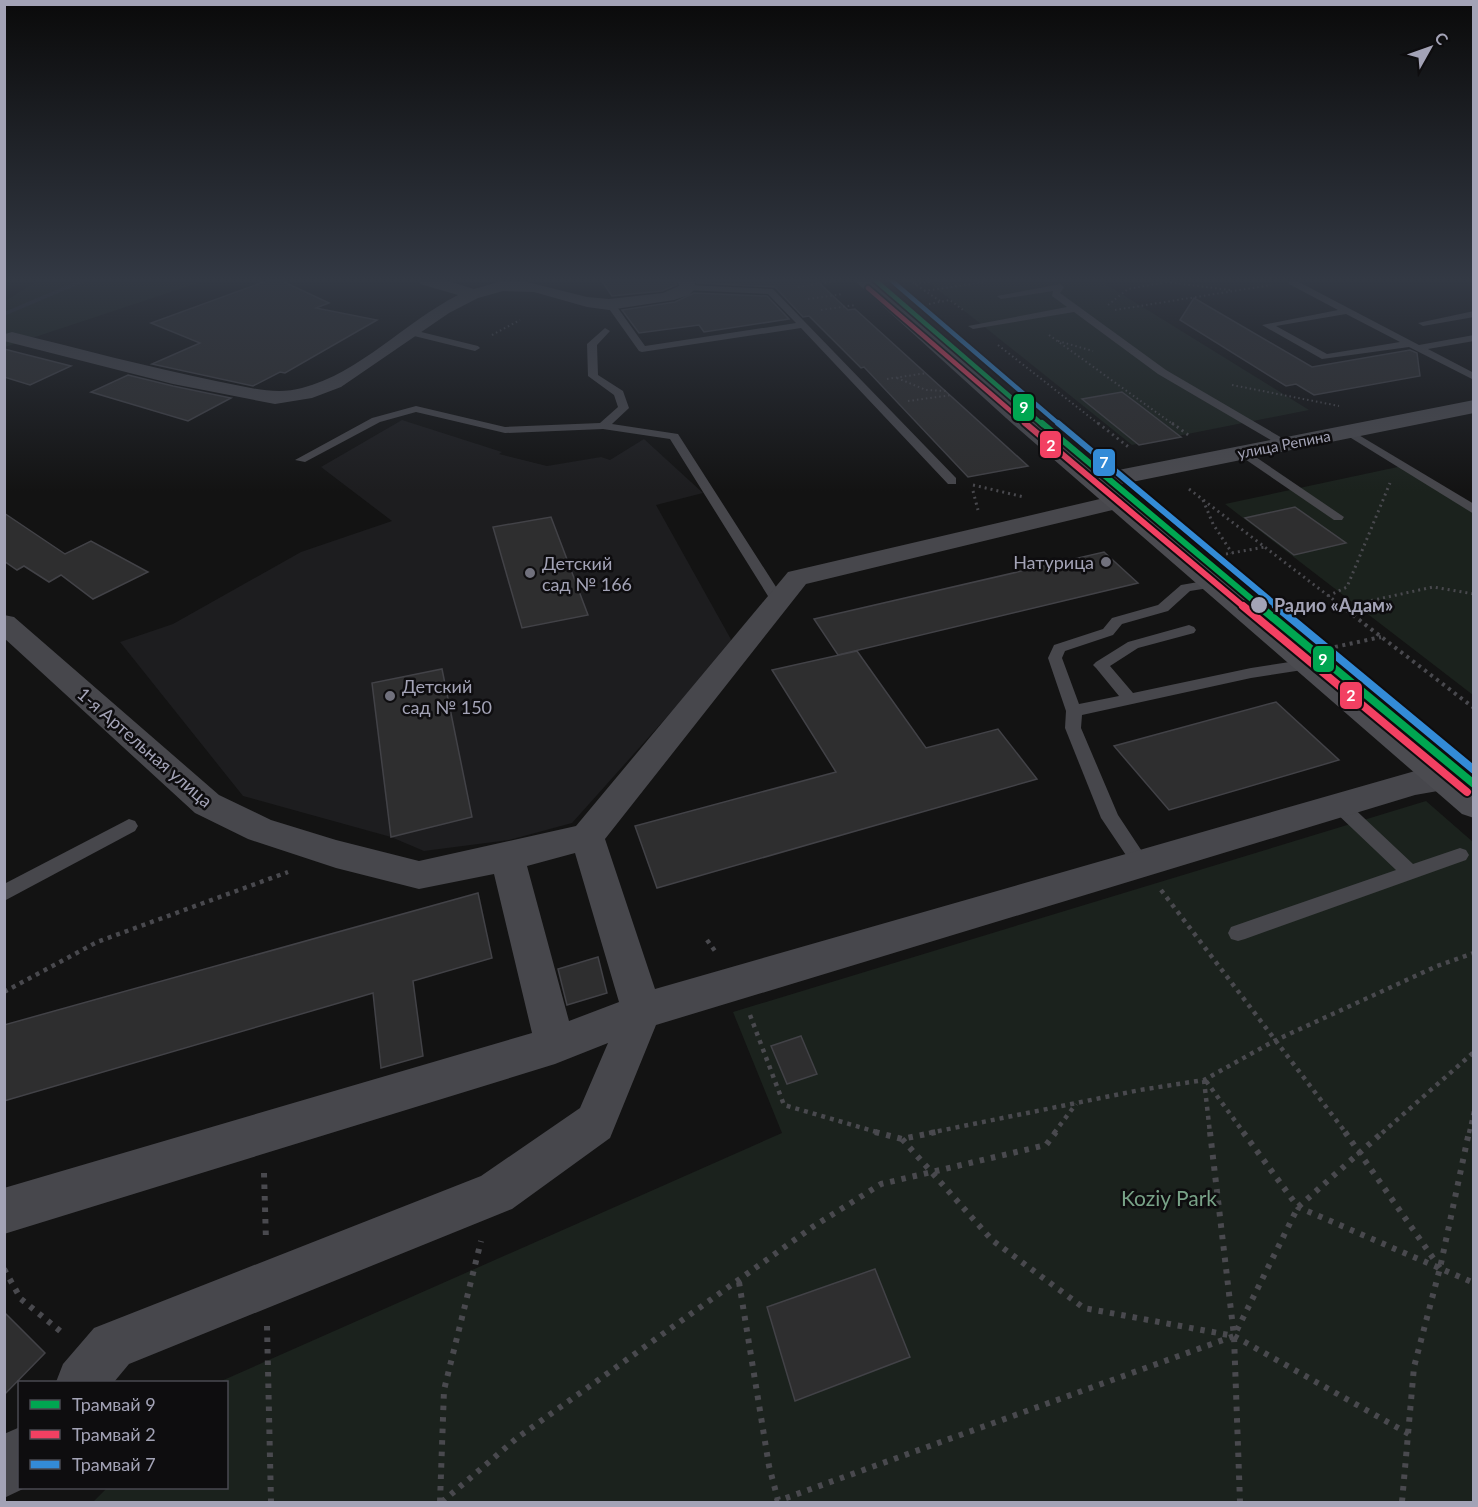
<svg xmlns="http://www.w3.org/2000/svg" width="1478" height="1507" viewBox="0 0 1478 1507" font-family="Lato,sans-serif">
	<rect width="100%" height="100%" fill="#131313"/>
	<path fill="#1d1d1f" d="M402,420l100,32 -3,2 48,12 54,-9 9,3 34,-21 59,54 -47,12 77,138 -161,180 -63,17 -85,11 -33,-14 -148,-41 -123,-154 53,-18 128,-72 91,-31 -71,-54z"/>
	<g fill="#1b221d">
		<path d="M38,280h169l-202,67 -1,-45z"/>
		<path d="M926,280h173l210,130 -177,35z"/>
		<path d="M1407,465l66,42v188l-248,-191z"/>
		<path d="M1426,801l47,41v660h-1380l14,-14h119v-106h-7l563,-249 -49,-121z"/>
	</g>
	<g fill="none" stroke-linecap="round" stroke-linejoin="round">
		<path fill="#262a35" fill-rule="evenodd" d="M80,280h9l-85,36v-4z"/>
	</g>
	<g fill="#2e2e2f" stroke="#424247" stroke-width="1.5">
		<path d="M269,280h11l49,23 -13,5 61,12 -92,53 -5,-1 -27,14 -101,-22 48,-21 -49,-20z"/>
		<path d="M601,280h75v5l-14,6 -50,5z"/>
		<path d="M696,280h120l32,30 7,-1 173,157 -60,11 -104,-110 -3,1 -52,-52 -6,1 -28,-30 -78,-4z"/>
		<path d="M694,293l73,3 22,23 -85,13 -5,-7 -60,8 -17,-23 53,-8z"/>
		<path d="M1194,298l118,69 98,-17 7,3 3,23 -106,19 -18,-11 -10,2 -106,-66z"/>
		<path d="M4,349l67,17 -41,19 -26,-8z"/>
		<path d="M128,375l45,11 58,12 -43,23 -97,-29z"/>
		<path d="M1122,392l16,12 43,33 -42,8 -57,-46z"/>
		<path d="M1295,507l51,36 -52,12 -49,-37z"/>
		<path d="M4,513l61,41 26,-13 57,31 -55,27 -32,-24 -12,7 -25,-16 -7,4 -13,-9z"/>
		<path d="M551,517l37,98 -66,13 -29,-101z"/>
		<path d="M1104,552l34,31 -300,72 -24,-36z"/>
		<path d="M857,651l69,97 72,-19 39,50 -380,109 -22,-62 201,-54 -64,-102z"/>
		<path d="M442,669l30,148 -81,20 -19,-154z"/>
		<path d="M1276,702l63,58 -170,50 -55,-64z"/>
		<path d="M478,893l14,65 -79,23 10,75 -42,12 -8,-75 -369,108v-76z"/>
		<path d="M598,957l9,36 -40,12 -9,-36z"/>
		<path d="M801,1036l16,38 -30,10 -16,-38z"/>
		<path d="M875,1269l35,88 -115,44 -28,-94z"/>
		<path d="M4,1312l41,41 -41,42z"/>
	</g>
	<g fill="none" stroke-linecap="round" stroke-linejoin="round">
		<g stroke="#49494e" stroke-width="2" stroke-dasharray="1.5 3" stroke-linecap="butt">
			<path d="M909,280l31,21"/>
			<path d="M1166,282l64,8"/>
			<path d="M915,284l26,-4"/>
			<path d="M798,287l40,-6"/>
			<path d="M924,291l61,-9"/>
			<path d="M808,299l35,-5"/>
			<path d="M929,304l21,-4 13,10"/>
			<path d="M1108,305l20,-16 38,-7 -4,-2"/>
			<path d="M821,310l34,-5"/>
			<path d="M1115,310l156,-25"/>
			<path d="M492,335l28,-15"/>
			<path d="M1049,335l125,90"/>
			<path d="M1058,341l35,10"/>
			<path d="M998,345l102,80"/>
			<path d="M897,378l29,12 21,1"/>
			<path d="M887,379l40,-6"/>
			<path d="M1232,385l107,21"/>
			<path d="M908,401l44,-6"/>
		</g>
		<g stroke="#49494e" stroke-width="3" stroke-dasharray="2 4" stroke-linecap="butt">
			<path d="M1098,423l33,26"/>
			<path d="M1172,423l19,14"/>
			<path d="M973,485l51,12"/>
			<path d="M1189,489l154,118"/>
			<path d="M973,491l5,19"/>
			<path d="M1203,500l10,24 19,29"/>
			<path d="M1226,554l39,-7"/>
			<path d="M1328,596l19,-9 43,-104"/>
			<path d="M1342,607l91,-20 41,7"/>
		</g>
		<g stroke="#49494e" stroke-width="4" stroke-dasharray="3 4.5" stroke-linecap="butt">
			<path d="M1341,606l133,102"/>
			<path d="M1342,607l7,-1"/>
			<path d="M1335,647l46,-10"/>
		</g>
		<g stroke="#49494e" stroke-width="4.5" stroke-dasharray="4 5" stroke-linecap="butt">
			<path d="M1161,890l185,243"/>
			<path d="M707,940l8,11"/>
			<path d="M4,992l93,-50 191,-70"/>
			<path d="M750,1015l34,90 96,28"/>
			<path d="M1204,1080l6,53"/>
			<path d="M1206,1081l38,52"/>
			<path d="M929,1133l211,-43 64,-10 70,-39 163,-75 37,-13"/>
			<path d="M1054,1133l22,-29"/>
			<path d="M1382,1133l92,-81"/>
			<path d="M1469,1133l5,-22"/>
		</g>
		<g stroke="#49494e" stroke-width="6" stroke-dasharray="4.5 7" stroke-linecap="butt">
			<path d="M875,1132l27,7 34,-7"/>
			<path d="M1210,1132l24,204 6,166"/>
			<path d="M1243,1132l55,75 176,76"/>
			<path d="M1345,1132l95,136"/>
			<path d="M902,1139l90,101 92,68 150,28 175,98"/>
			<path d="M264,1173l2,68"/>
			<path d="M4,1269l17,30 44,36"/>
			<path d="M739,1282l30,184 9,34"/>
			<path d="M267,1326l4,176"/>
			<path d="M440,1502l4,-112 37,-149"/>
			<path d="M442,1502l75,-64 297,-212 67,-42 165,-39 10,-13"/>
			<path d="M775,1502l459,-166 64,-129 85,-75"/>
			<path d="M1402,1502l12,-135 26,-99 29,-136"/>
		</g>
		<g fill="#47474c" fill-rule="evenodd">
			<path d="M1289,280h6l124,65 55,-10v6l-46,8 46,24v7l-65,-33 -87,12 -60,-34 76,-15 -49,-26zM1346,314l54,28 -73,12 -51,-28z"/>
			<path d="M1060,284l4,3 -4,6 106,77 123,72v4h-8l-123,-72 -84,-62 -101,17 -5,-3 99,-19 -15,-11 1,-5 -52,8 -4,-3z"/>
			<path d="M688,285l85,4 183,189v6h-8l-147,-156 -159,24 -3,-1 -32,-45 8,-2 30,42 151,-23 -28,-29 -83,-4v-4z"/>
			<path d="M1474,311v6l-51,9 -5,-3z"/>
			<path d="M605,328l5,3 -13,14 1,30 25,16 6,17 -17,16 66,10 107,167 -2,3h-10l-103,-165 -67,-10 -98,4 -89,-21 -36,10 -75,40 -10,-2 77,-42 44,-12 89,21 95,-4 18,-16 -4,-12 -26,-19 -1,-32z"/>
			<path d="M409,329l69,17 2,2 -5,3 -69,-17 -2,-2z"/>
			<path d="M1347,428l127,76v10l-131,-81 -2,-2z"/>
			<path d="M1239,451h8l97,66 -2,3h-8l-95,-65z"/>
			<path d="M1210,580l7,4 -2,3 -25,4 -22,20 -46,13 -9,11 -48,16 -3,7 17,46 40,-8 -23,-28 -3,-3 3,-3 32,-20 61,-17 5,2 2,3 -2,3 -56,15 -28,18 23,27 118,-25 58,-9 8,5 -8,5 -58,9 -169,37 -1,13 37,87 33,50 -3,5 -6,2 -6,-2 -35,-52 -36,-90 1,-17 -18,-53 6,-13 49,-16 9,-11 46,-13 23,-20z"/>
			<path d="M1474,760v13l-24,11h-12l-2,-4 2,-4z"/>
			<path d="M1340,799l6,2 67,63 47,-16 6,2 3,5 -3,5 -221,79 -7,2 -7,-2 -3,-6 3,-6 165,-57 -62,-59 -3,-5 3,-5z"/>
			<path d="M129,819l6,2 3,5 -3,5 -131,70v-17z"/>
		</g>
		<g fill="#47474c" fill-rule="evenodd">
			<path d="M418,280h27l29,9 28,-8h21l64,16 22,2 54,-6 16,-7 -1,-6h16l2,8 -7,7 -15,5 -65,10 -22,-3 -53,-15 -31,-1 -25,7 -29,15 -108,74 -29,11 -37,6 -102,-20 -169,-43 1,-7 7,-2c68,17 136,35 204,49 28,5 58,15 86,7 58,-15 103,-66 156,-93l-38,-11z"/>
			<path d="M1117,495l8,2 4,5 -4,5 -319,77 -201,255 50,150 760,-218 29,-3 11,4 5,8 -5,8 -40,7 -759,230 -46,113 -98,71 -383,155 -15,18h-58l7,-18 31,-36 387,-152 99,-68 28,-65 -53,21 -551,170v-46l528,-155 -38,-159 -75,15 -83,-21 -88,-29 -53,-26 -191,-175v-23l10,2 205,178 52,25 65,20 83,21 157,-35 212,-254zM575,853l44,149 -50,19 -42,-155z"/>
			<path d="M20,1427v61h5l-21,10v-64z"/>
		</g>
		<path fill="#4b4b50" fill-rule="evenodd" d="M854,280h20l224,194 376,-74v13l-362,73 362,299v33l-12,-4 -456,-396z"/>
		<defs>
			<path id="tram-1-far2" d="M875,280l168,145"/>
			<path id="tram-1-far1" d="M1042,423l219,184"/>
			<path id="tram-1" d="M1259,606l215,178"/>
			<path id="tram-2-far2" d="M868,288l159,137"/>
			<path id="tram-2-far1" d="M1025,423l219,184"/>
			<path id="tram-2" d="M1243,606l224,186"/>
			<path id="tram-3-far2" d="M891,280l169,145"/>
			<path id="tram-3-far1" d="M1058,423l220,184"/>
			<path id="tram-3" d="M1276,606l198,164"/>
		</defs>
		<use href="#tram-1-far2" stroke="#0e0d0f" stroke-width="8"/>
		<use href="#tram-1-far1" stroke="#0e0d0f" stroke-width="10"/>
		<use href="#tram-1" stroke="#0e0d0f" stroke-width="12"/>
		<use href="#tram-2-far2" stroke="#0e0d0f" stroke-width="8"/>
		<use href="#tram-2-far1" stroke="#0e0d0f" stroke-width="10"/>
		<use href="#tram-2" stroke="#0e0d0f" stroke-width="12"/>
		<use href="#tram-3-far2" stroke="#0e0d0f" stroke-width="8"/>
		<use href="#tram-3-far1" stroke="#0e0d0f" stroke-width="10"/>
		<use href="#tram-3" stroke="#0e0d0f" stroke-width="12"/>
		<use href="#tram-1-far2" stroke="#00a651" stroke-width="4.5"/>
		<use href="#tram-1-far1" stroke="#00a651" stroke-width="6"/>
		<use href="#tram-1" stroke="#00a651" stroke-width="8"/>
		<use href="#tram-2-far2" stroke="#f24062" stroke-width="4.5"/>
		<use href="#tram-2-far1" stroke="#f24062" stroke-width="6"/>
		<use href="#tram-2" stroke="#f24062" stroke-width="8"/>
		<use href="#tram-3-far2" stroke="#338bd7" stroke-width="4.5"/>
		<use href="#tram-3-far1" stroke="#338bd7" stroke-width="6"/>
		<use href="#tram-3" stroke="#338bd7" stroke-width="8"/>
	</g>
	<linearGradient id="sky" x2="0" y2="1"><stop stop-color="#0a0a0a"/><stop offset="0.57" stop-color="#333944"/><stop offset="1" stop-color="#333944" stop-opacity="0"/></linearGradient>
	<rect width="1478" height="491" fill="url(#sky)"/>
	<g fill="#71717d" stroke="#0e0d0f" stroke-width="2">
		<circle cx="1106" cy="562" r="6"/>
		<circle cx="530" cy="573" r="6"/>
		<circle cx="390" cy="696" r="6"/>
	</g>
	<circle fill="#a3a3b6" stroke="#0e0d0f" stroke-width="2" cx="1259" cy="605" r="9"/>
	<g text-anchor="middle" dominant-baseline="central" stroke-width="5" stroke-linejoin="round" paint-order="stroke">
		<g font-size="15" fill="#a3a3b6" stroke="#0e0d0f">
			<text transform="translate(1284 444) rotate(-11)">улица Репина</text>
		</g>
		<g font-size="18" fill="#a3a3b6" stroke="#0e0d0f" text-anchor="start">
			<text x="1094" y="562" text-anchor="end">Натурица</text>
			<text x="542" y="563">Детский<tspan x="542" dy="21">сад № 166</tspan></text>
			<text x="402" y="686">Детский<tspan x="402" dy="21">сад № 150</tspan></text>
		</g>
		<g font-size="18" font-weight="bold" fill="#a3a3b6" stroke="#0e0d0f" text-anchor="start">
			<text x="1274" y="605">Радио «Адам»</text>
		</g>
		<g font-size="18" fill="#a3a3b6" stroke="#0e0d0f">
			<text transform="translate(145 747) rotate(41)">1-я Артельная улица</text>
		</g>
		<g font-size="21" fill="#78a287" stroke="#0e0d0f">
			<text x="1169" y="1197">Koziy Park</text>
		</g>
	</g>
	<g stroke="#0e0d0f" stroke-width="2">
		<rect x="1012" y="393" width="23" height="29" rx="6" fill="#00a651"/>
		<rect x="1039" y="430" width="23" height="29" rx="6" fill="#f24062"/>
		<rect x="1092" y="448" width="24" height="29" rx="6" fill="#338bd7"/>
		<rect x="1312" y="645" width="23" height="28" rx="6" fill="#00a651"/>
		<rect x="1339" y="681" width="24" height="29" rx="6" fill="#f24062"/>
	</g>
	<g font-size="16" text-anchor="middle" font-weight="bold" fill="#fff">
		<text x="1024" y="413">9</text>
		<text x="1051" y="451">2</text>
		<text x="1104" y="468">7</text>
		<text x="1323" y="665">9</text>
		<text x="1351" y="701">2</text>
	</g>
	<rect width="1478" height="1507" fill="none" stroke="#a3a3b6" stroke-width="12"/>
	<rect x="18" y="1381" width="210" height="108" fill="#0e0d0f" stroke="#4a4952" stroke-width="1.5"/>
	<rect x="30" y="1400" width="30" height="9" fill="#00a651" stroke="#4a4952" stroke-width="1.5"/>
	<text x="72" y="1411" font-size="18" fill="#a3a3b6">Трамвай 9</text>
	<rect x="30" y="1430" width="30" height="9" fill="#f24062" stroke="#4a4952" stroke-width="1.5"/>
	<text x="72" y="1441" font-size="18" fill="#a3a3b6">Трамвай 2</text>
	<rect x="30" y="1460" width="30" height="9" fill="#338bd7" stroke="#4a4952" stroke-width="1.5"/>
	<text x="72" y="1471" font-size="18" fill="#a3a3b6">Трамвай 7</text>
	<g transform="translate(1430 48) rotate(50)" stroke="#0e0d0f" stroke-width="4.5" paint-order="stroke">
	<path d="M0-4.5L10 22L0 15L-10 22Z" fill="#a3a3b6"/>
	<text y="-9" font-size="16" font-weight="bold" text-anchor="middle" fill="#a3a3b6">С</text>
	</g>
</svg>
